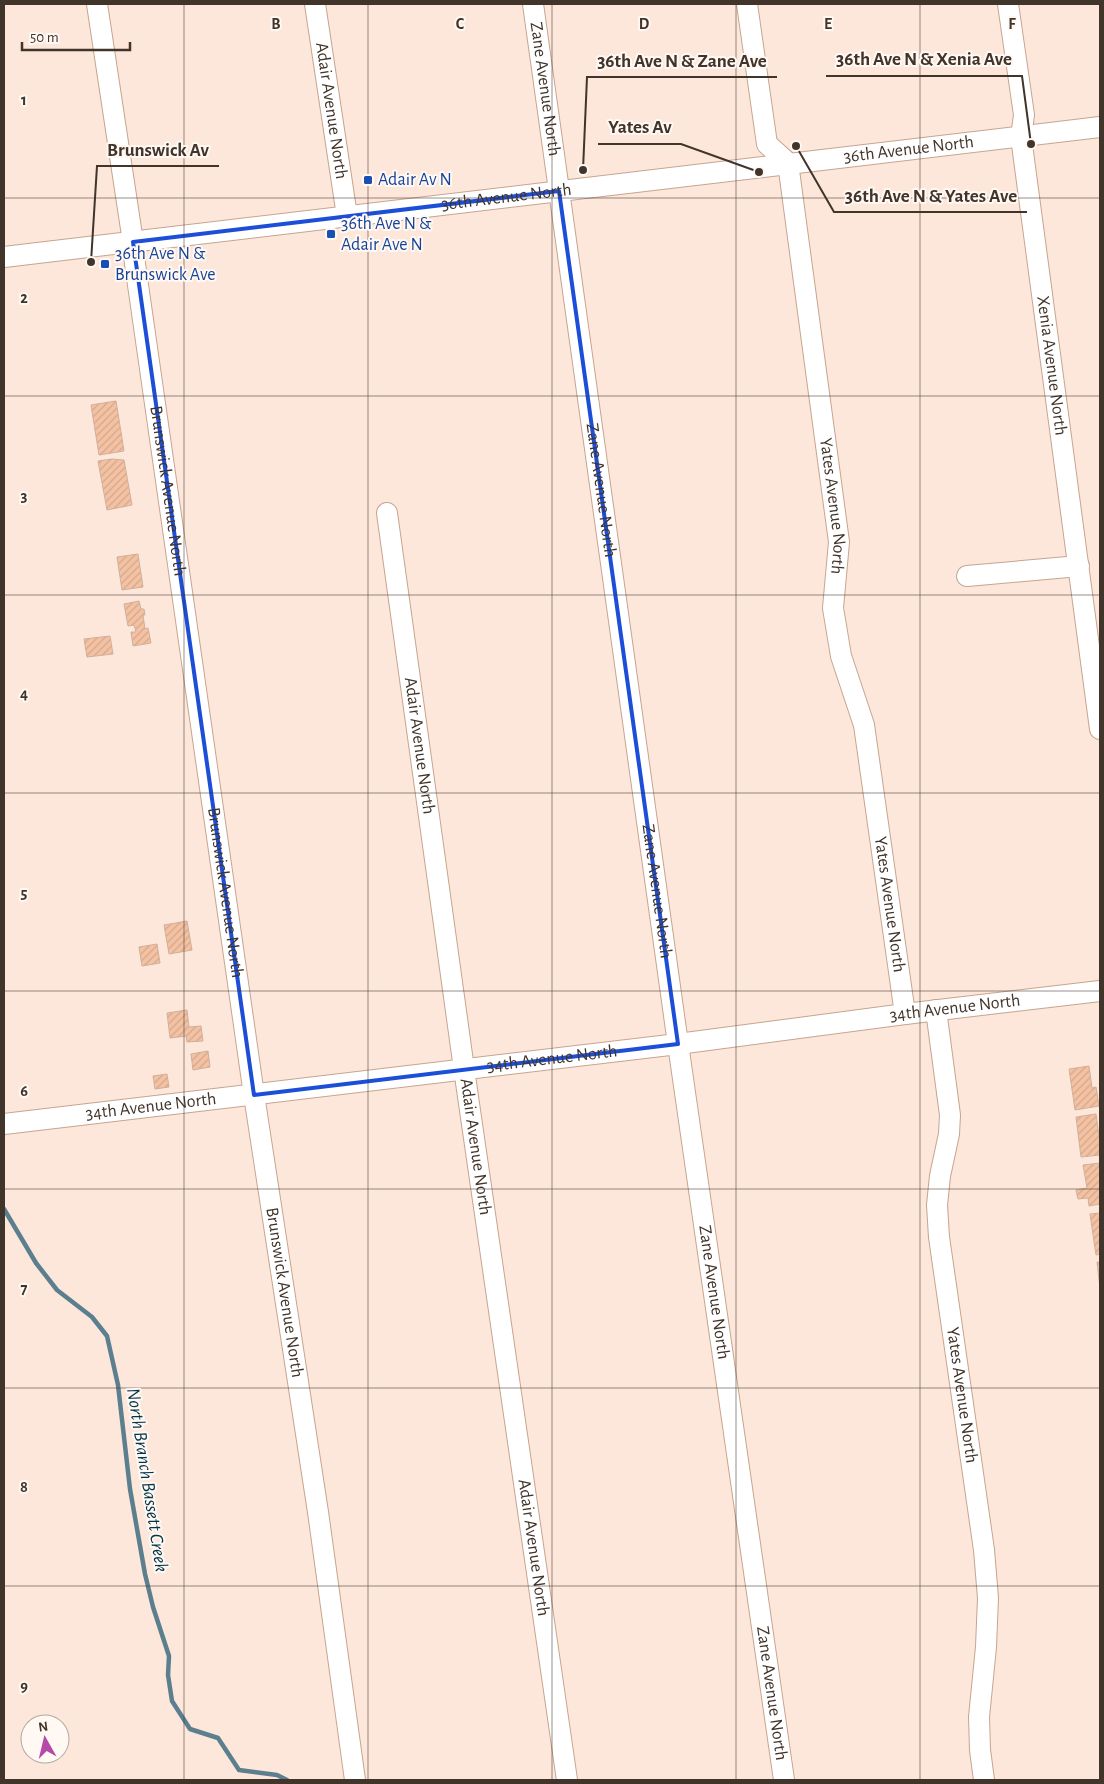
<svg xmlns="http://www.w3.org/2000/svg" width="1104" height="1784" viewBox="0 0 1104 1784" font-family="'Alegreya Sans',sans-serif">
	<defs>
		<pattern id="building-hatch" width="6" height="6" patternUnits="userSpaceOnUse" patternTransform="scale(1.25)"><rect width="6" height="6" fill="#f4c2a3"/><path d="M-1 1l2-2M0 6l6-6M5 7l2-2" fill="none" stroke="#d2a78c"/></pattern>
	</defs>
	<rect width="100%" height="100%" fill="#fce7da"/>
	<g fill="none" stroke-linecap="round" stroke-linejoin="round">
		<path stroke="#5c7f90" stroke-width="4.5" d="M4,1209l32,54 21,27 35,27 15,19 11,49 12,104 15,85 8,33 16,49 -1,19 4,26 18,28 28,9 21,32 38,5 10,5"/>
	</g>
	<g fill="url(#building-hatch)" stroke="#d1b09b">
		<path d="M116,401l8,50 -25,4 -8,-50z"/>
		<path d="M112,459l12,1 8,45 -25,5 -9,-49z"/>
		<path d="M138,554l5,33 -21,3 -5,-33z"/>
		<path d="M139,601l2,8h3l1,6h-2l2,14 3,-1 3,15 -18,3 -2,-14h5l-2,-7 -6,1 -4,-22z"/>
		<path d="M110,636l3,18 -26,3 -3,-18z"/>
		<path d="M187,921l5,29 -23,4 -5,-29z"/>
		<path d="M157,944l3,19 -18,3 -3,-19z"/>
		<path d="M187,1010l2,17 12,-1 2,15 -16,1 -1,-6 -16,2 -3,-25z"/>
		<path d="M208,1051l2,16 -17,3 -2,-16z"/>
		<path d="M1089,1066l3,22 4,-1 3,19 -24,4 -6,-41z"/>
		<path d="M167,1074l2,13 -14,2 -2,-13z"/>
		<path d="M1096,1114l3,22h1v19l-19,2 -5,-40z"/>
		<path d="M1100,1163v41l-11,2 -1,-8 -10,1 -2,-9 11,-2 -4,-23z"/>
		<path d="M1100,1213v41l-4,1 -6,-41z"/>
		<path d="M1097,1262h3v26z"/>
	</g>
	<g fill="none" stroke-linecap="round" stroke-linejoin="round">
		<defs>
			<g id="minor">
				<path id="s1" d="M97,4l36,238 2,22 119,831 64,417 37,268"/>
				<path id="s2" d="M315,4l32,212"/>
				<path id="s3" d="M533,4l145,1040 106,736"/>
				<path id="s4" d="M747,4l20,140 21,19 51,379 -6,66 8,48 23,69 41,289"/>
				<path id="s5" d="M1008,4l16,111 -3,22 79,592"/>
				<path id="s6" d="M4,257l1096,-130"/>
				<path id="s7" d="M387,513l77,556 103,711"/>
				<path d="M967,576l112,-10"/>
				<path id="s8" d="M936,1010l14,105 -1,19 -9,42 -3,29 2,32 45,313 4,48 -2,49 -7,70 1,33 4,30"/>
				<path id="s9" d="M4,1124l674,-80 227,-30 195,-23"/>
			</g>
		</defs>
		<use href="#minor" stroke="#c6a590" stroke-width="22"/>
		<use href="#minor" stroke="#fff" stroke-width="20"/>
	</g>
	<path fill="none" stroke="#1d4ed8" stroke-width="4" stroke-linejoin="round" d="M559,191l119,853 -424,51 -121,-853z"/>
	<path fill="none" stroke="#41342b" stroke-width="1" stroke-opacity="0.55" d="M184,4v1776M368,4v1776M552,4v1776M736,4v1776M920,4v1776M4,198h1096M4,396h1096M4,595h1096M4,793h1096M4,991h1096M4,1189h1096M4,1388h1096M4,1586h1096"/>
	<g fill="#1a4fb4" stroke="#fff8f3" stroke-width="2">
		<rect x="363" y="175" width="10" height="10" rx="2.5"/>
		<rect x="326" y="229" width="10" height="10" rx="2.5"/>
		<rect x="100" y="259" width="10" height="10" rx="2.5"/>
	</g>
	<g text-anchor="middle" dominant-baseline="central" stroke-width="4" stroke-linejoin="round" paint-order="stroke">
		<g font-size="18" fill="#41342b" stroke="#fff8f3">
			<text stroke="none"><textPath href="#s3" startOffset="86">Zane Avenue North</textPath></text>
			<text stroke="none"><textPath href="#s2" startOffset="108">Adair Avenue North</textPath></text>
			<text stroke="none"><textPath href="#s6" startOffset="911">36th Avenue North</textPath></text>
			<text stroke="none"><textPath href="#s6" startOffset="506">36th Avenue North</textPath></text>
			<text stroke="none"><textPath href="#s5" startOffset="365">Xenia Avenue North</textPath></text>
			<text stroke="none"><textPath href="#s1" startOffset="492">Brunswick Avenue North</textPath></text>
			<text stroke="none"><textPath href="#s3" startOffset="491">Zane Avenue North</textPath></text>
			<text stroke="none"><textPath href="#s4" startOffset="516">Yates Avenue North</textPath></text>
			<text stroke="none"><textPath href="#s7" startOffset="235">Adair Avenue North</textPath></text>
			<text stroke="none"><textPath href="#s1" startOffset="898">Brunswick Avenue North</textPath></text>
			<text stroke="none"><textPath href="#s3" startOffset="896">Zane Avenue North</textPath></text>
			<text stroke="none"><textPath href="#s4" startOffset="921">Yates Avenue North</textPath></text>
			<text stroke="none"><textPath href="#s9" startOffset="958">34th Avenue North</textPath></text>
			<text stroke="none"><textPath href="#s9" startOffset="552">34th Avenue North</textPath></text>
			<text stroke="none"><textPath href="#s9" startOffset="148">34th Avenue North</textPath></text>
			<text stroke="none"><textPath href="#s7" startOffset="640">Adair Avenue North</textPath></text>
			<text stroke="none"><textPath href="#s1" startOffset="1302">Brunswick Avenue North</textPath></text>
			<text stroke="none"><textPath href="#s3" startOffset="1301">Zane Avenue North</textPath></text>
			<text stroke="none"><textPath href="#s8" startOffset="389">Yates Avenue North</textPath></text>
			<text stroke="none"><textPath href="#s7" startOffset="1045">Adair Avenue North</textPath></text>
			<text stroke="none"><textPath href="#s3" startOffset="1706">Zane Avenue North</textPath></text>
		</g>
		<g font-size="18" fill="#164399" stroke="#fff8f3" text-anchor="start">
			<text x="378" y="180">Adair Av N</text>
			<text x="341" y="224">36th Ave N &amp;<tspan x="341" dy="21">Adair Ave N</tspan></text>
			<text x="115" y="254">36th Ave N &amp;<tspan x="115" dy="21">Brunswick Ave</tspan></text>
		</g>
		<g font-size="19" font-style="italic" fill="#033549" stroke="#fff8f3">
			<text transform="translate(147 1480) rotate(81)">North Branch Bassett Creek</text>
		</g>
	</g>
	<g font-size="16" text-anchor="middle" font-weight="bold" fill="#41342b" stroke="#fff8f3" stroke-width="4" stroke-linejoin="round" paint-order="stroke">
		<text x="276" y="29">B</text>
		<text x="460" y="29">C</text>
		<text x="644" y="29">D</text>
		<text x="828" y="29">E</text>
		<text x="1012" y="29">F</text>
		<text x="24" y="105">1</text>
		<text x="24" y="303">2</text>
		<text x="24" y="501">3</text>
		<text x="24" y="699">4</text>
		<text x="24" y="898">5</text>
		<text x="24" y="1096">6</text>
		<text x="24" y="1294">7</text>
		<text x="24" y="1492">8</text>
		<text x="24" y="1691">9</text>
	</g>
	<path fill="none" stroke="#41342b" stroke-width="2" d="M1031 144L1022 76H826M583 170L587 77H777M759 172L681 144H598M91 262L97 166H219M796 146L834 212H1027"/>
	<g fill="#41342b" stroke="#fff8f3" stroke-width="2">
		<circle cx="1031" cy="144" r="5"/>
		<circle cx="583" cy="170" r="5"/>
		<circle cx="759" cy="172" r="5"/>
		<circle cx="91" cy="262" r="5"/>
		<circle cx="796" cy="146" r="5"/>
	</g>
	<g font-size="19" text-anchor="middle" font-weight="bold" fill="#41342b" stroke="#fff8f3" stroke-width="4" stroke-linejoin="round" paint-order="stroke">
		<text x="924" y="65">36th Ave N &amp; Xenia Ave</text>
		<text x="682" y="67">36th Ave N &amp; Zane Ave</text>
		<text x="640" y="133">Yates Av</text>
		<text x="158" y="156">Brunswick Av</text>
		<text x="931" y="202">36th Ave N &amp; Yates Ave</text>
	</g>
	<rect width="1104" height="1784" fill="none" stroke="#41342b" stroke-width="10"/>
	<g transform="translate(45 1739) rotate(352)"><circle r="24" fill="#fff8f3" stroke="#b3aaa3"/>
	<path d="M0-4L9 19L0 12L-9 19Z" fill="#b449aa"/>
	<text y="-8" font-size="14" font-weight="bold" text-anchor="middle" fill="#41342b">N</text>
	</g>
	<path d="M22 42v8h108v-8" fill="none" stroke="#41342b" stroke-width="2.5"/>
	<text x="30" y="42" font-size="15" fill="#41342b" stroke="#fff8f3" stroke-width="4" paint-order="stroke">50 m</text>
</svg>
